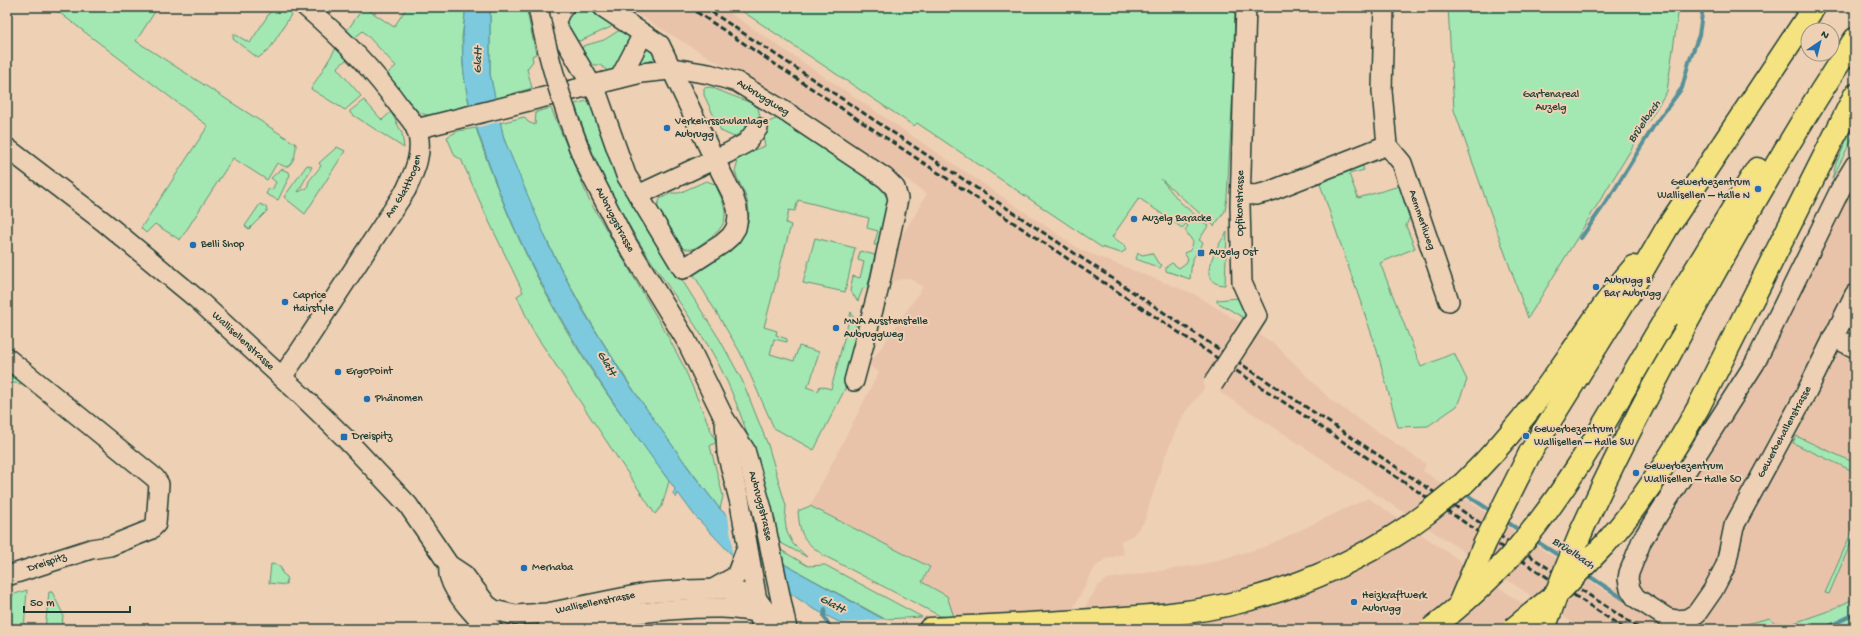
<svg xmlns="http://www.w3.org/2000/svg" width="1862" height="636" viewBox="0 0 1862 636" font-family="'Gochi Hand',sans-serif">
	<rect width="100%" height="100%" fill="#eed0b4"/>
	<filter id="ink" filterUnits="userSpaceOnUse"><feTurbulence type="fractalNoise" baseFrequency=".025" numOctaves="2"/><feDisplacementMap in="SourceGraphic" scale="8" xChannelSelector="R" yChannelSelector="G"/><feConvolveMatrix kernelMatrix="1 2 1 2 8 2 1 2 1" color-interpolation-filters="sRGB"/></filter>
	<g filter="url(#ink)">
		<g fill="#e8c3aa">
			<path d="M625,7h96l360,243 113,44 81,50 57,57 94,63 -3,7 188,124 43,-79 91,-156 110,-200v469l-49,-10 -29,10h-195l-362,-237 -11,-10 -25,32 -8,16 -12,29 -20,63 -11,13 -13,6 4,13 -18,5 -11,8 -33,62 -108,-12 -7,-21 -25,-14 8,-15 -120,-61 69,-134 -10,-7 54,-78 -14,-9 -16,3 -4,-3 8,-36 25,-38 -1,-1 6,-9 -150,-102 -62,-31z"/>
			<path d="M1368,498l158,108 9,23h-456l8,-26 12,-18 8,-6 97,-15 60,-17z"/>
		</g>
		<g fill="#a3e7b3" stroke="#619274">
			<path d="M52,7h106l-22,34 160,103c0,9 -2,20 -10,23l-9,-4 -10,17 -34,-22 -53,82 -25,-16 -9,9 -5,-5 67,-102z"/>
			<path d="M270,7h19l5,3 -25,40 -11,8 -25,-19 1,-5 16,9 22,-34z"/>
			<path d="M364,7l30,20 13,-20h59l-4,30 1,29 6,39c-12,4 -24,8 -36,10 -18,4 -38,-28 -47,-40l10,-9 -33,-35 -10,8 -7,-7z"/>
			<path d="M490,7h36l10,47 -4,2 1,5 -6,8 5,19 -37,11 -5,-25z"/>
			<path d="M575,7h17l22,16 -3,4 -31,14 -10,-3c-5,-14 -7,-20 5,-31z"/>
			<path d="M736,7h499l-2,82 -6,108 -2,14 -11,15 -53,-47 19,23 28,24 -9,14 4,3 -11,17 -2,19 -24,-8v-4l6,-4 7,5 7,-5 2,-4 -4,-6 7,-3 2,-8 -8,-12 3,-4 -2,-2 -4,4 -43,-30 -27,39 12,8 2,5 -5,3 -20,-6 -184,-124 -3,3z"/>
			<path d="M1448,7h231l-12,84 -139,227 -74,-208z"/>
			<path d="M623,28l6,3 2,7 -15,30 -7,4 -9,-7h-9l-9,-14 1,-5 21,-6z"/>
			<path d="M336,48l11,11 -10,9 24,28 -16,14 -34,-21z"/>
			<path d="M651,48l5,11 -18,6 -2,-3 8,-11z"/>
			<path d="M710,87l41,16 7,5 3,13 3,3 16,-7 96,63 13,21 -11,44h-4l4,-14 -11,-3 2,-10 -71,-18 -3,11 -6,-1 -3,13 5,2 -27,102 13,4 -1,4 11,4v3l-13,-3 -4,15 24,7 5,-15 20,6 -9,31 -4,4 12,4 2,-5 11,3 20,-77 6,16 1,8 -11,49 -33,65 -40,-22 -34,-76 -46,-77c27,-18 66,-38 52,-78 -3,-8 -8,-16 -11,-25l2,-7 -2,-8 30,-11 -4,-18h-14l-13,9 -13,-6 -17,-36v-7z"/>
			<path d="M364,100l18,20 9,-8 11,21 2,15 -54,-35v-2z"/>
			<path d="M587,101l8,4 47,112 78,123 22,40 26,65 18,61 -1,15 2,11 6,12 14,13 -28,-15c-3,-14 -9,-31 -14,-46 -14,-52 -28,-102 -56,-149 -19,-31 -41,-60 -61,-91 -31,-47 -56,-98 -73,-152z"/>
			<path d="M551,108l38,92 77,133 17,32 33,77 -6,4 13,50 -3,13c-72,-93 -138,-189 -186,-296 -13,-29 -27,-59 -34,-90l24,-6 4,5 7,3 1,-13z"/>
			<path d="M1855,121v12l-23,46 4,-15z"/>
			<path d="M476,128c28,88 70,175 121,251 23,35 48,68 72,102l-7,25 -7,8 -122,-183 -16,-35 6,-4 -38,-79 -24,-54 -6,-3 -8,-19 11,-6z"/>
			<path d="M337,147l8,4 -40,63 -21,-17 23,-32 5,2 -14,25 9,-4 2,-7 12,-15 -2,-3z"/>
			<path d="M1360,160l4,10 -15,4 9,24 45,-13 9,27 -6,14 9,22 -35,15 41,104 33,-14 13,27 -10,26 -29,20 -30,1 -22,-80 -58,-169z"/>
			<path d="M281,169l8,3 1,3 -12,25 -12,-6 3,-6 3,2 4,-8 -5,-4z"/>
			<path d="M706,181l9,3c11,23 18,39 -7,55 -4,3 -11,9 -16,10 -3,1 -6,-1 -9,0l-26,-42 3,-8 11,-6h8z"/>
			<path d="M260,204l6,3 1,4 -18,18 -4,-3z"/>
			<path d="M1227,232l-2,53c-33,-1 -6,-41 2,-53z"/>
			<path d="M815,238l40,10 -10,44 -42,-9z"/>
			<path d="M860,251l15,4 -8,34 -4,-1 -5,13 -8,-10 3,-15 7,2 4,-16 -6,-2z"/>
			<path d="M1138,253l5,2 9,-2 6,10 4,2 -2,3 -24,-9z"/>
			<path d="M1238,298l7,1 4,22 -32,-19v-2z"/>
			<path d="M7,369l17,14 -3,1 -14,-2z"/>
			<path d="M1796,436l59,27v9l-62,-29z"/>
			<path d="M810,506l120,61 -8,15 25,14 7,21 -14,-1 -117,-61c-20,-15 -23,-19 -25,-44z"/>
			<path d="M1852,531l3,2 -26,61 -4,-1z"/>
			<path d="M781,550l27,16 17,-1 97,52 -37,2 -101,-55z"/>
			<path d="M271,564l6,1 4,3 1,5 5,4 -1,8 -17,-2z"/>
			<path d="M27,590l-3,39h-15l3,-34z"/>
			<path d="M49,592h3l11,22 -1,15h-17z"/>
			<path d="M1855,598v31h-130l45,-11 4,5 17,1 40,-14z"/>
		</g>
		<path fill="#7dc9dd" stroke="#579199" d="M466,7h24v67l14,65 46,109 32,61 42,68 68,96 28,36 64,55 117,65h-49l-40,-21 -82,-55 -35,-37 -17,-23 -2,5 -3,-4 2,-5c-76,-103 -143,-203 -186,-325 -6,-19 -14,-38 -19,-58 -9,-32 -9,-66 -4,-99z"/>
		<g fill="#eed0b4">
			<path d="M497,98l5,23 -27,7 -8,-22z"/>
			<path d="M727,512l56,49 8,35 -59,-39v-15z"/>
			<path d="M888,619l15,10h-55l-11,-6z"/>
		</g>
		<g fill="none" stroke-linecap="round" stroke-linejoin="round">
			<g stroke="#579199" stroke-width="4">
				<path d="M1581,238l32,-46 42,-68 27,-36 7,-26 10,-27 4,-28"/>
				<path d="M1467,495l27,18"/>
				<path d="M1504,520l18,12"/>
				<path d="M1533,539l31,20"/>
				<path d="M1586,574l44,29"/>
				<path d="M825,609l-1,7 7,13"/>
				<path d="M1782,629l7,-2 3,2"/>
				<path d="M1823,629l32,-15"/>
			</g>
			<defs>
				<g id="minor">
					<path d="M564,7l-4,5 -5,11 43,73 28,79 57,94 39,-25 9,-8 5,-8 2,-11 -1,-9 -4,-12 -25,-50 -48,-101 -57,-38"/>
					<path id="s1" d="M1384,7l-2,84 5,54 15,18 47,138"/>
					<path d="M620,78l23,-44"/>
					<path id="s2" d="M416,129l225,-56 38,-4 30,5 28,8 52,32 96,64 10,10 3,11 -20,92 -24,90"/>
					<path id="s3" d="M7,148l97,74 93,77 103,95 44,43 64,68 41,60 15,10 23,30 7,5 21,5 32,-2 99,-20 39,-3 39,-1 11,2 21,7 23,31"/>
					<path id="s4" d="M585,163l39,76 62,101 38,78 21,32 17,59 25,120"/>
					<path id="s5" d="M1855,165l-15,25 -85,173 -113,177 -13,33 -1,6 2,10 6,9 31,20 9,2 11,-1 10,-6 16,-23 13,-25 8,-39 72,-133 49,-99"/>
					<path d="M1242,194l14,1 12,-3 119,-47"/>
					<path d="M638,195l90,-42 18,-10 12,-15"/>
					<path d="M1833,337l22,11"/>
					<path id="s6" d="M1243,338l14,-22 -15,-33 -2,-78 6,-198"/>
					<path d="M7,358l148,120 4,6 -3,40 -6,6 -40,16 -19,3 -84,27"/>
					<path id="s7" d="M282,377l18,-26 106,-161c8,-17 19,-41 10,-61 -3,-8 -11,-16 -16,-22 -27,-38 -59,-70 -94,-100"/>
					<path d="M725,420l2,33 13,50 22,126"/>
					<path d="M449,565c0,4 -1,9 1,13 4,15 28,44 42,51"/>
					<path d="M713,589l23,-13 11,-29"/>
					<path d="M547,629c58,-12 116,-22 175,-21 12,0 24,3 36,4"/>
				</g>
				<g id="highway">
					<path d="M1666,318l91,-149"/>
					<path d="M1530,453l96,-154 41,-71 147,-221"/>
					<path d="M1463,484c39,-38 72,-79 103,-124 23,-32 42,-64 68,-93"/>
					<path d="M1582,530c37,-81 78,-159 121,-237 48,-86 97,-172 152,-254"/>
					<path d="M1605,544c37,-42 66,-87 93,-136l157,-313"/>
					<path d="M930,629c54,-3 109,-5 163,-9 50,-3 101,-6 150,-19 58,-15 112,-39 162,-72"/>
				</g>
			</defs>
			<use href="#minor" stroke="#1f3d34" stroke-width="22"/>
			<use href="#highway" stroke="#1f3d34" stroke-width="25"/>
			<use href="#minor" stroke="#eed0b4" stroke-width="19"/>
			<use href="#highway" stroke="#f5e382" stroke-width="22"/>
			<g stroke="#1f3d34" stroke-width="3" stroke-dasharray="6 3" stroke-linecap="butt">
				<path d="M689,7l936,622"/>
				<path d="M704,7l936,622"/>
			</g>
			<defs>
				<g id="minor-bridge">
					<path d="M538,7c10,54 27,106 47,156"/>
					<path d="M1213,384l30,-46"/>
				</g>
				<g id="highway-bridge">
					<path d="M1405,529l22,-16 36,-29"/>
					<path d="M1460,602l25,-59 45,-90"/>
					<path d="M1431,629c31,-24 60,-50 86,-80 60,-70 102,-153 149,-231"/>
					<path d="M1513,629l49,-40 43,-45"/>
					<path d="M1544,629l19,-53 19,-46"/>
				</g>
			</defs>
			<use href="#minor-bridge" stroke="#1f3d34" stroke-width="22" stroke-linecap="butt"/>
			<use href="#highway-bridge" stroke="#1f3d34" stroke-width="25" stroke-linecap="butt"/>
			<use href="#minor-bridge" stroke="#eed0b4" stroke-width="19"/>
			<use href="#highway-bridge" stroke="#f5e382" stroke-width="22"/>
		</g>
	</g>
	<g fill="#1f6fb2" stroke="#eed0b4" stroke-width="1.5">
		<circle cx="667" cy="128" r="4"/>
		<circle cx="1758" cy="189" r="4"/>
		<circle cx="1134" cy="219" r="4"/>
		<circle cx="193" cy="245" r="4"/>
		<rect x="1197" y="249" width="8" height="8" rx="2"/>
		<circle cx="1596" cy="287" r="4"/>
		<circle cx="285" cy="302" r="4"/>
		<circle cx="836" cy="328" r="4"/>
		<circle cx="338" cy="372" r="4"/>
		<circle cx="367" cy="399" r="4"/>
		<circle cx="1526" cy="436" r="4"/>
		<rect x="340" y="433" width="8" height="8" rx="2"/>
		<circle cx="1636" cy="473" r="4"/>
		<circle cx="524" cy="568" r="4"/>
		<circle cx="1354" cy="602" r="4"/>
	</g>
	<g text-anchor="middle" dominant-baseline="central" stroke-width="4" stroke-linejoin="round" paint-order="stroke">
		<g font-size="11" fill="#26463a" stroke="#eed0b4">
			<text x="1551" y="95">Gartenareal<tspan x="1551" dy="13">Auzelg</tspan></text>
		</g>
		<g font-size="11" fill="#1f3d34" stroke="#eed0b4">
			<text stroke="none"><textPath href="#s2" startOffset="360">Aubruggweg</textPath></text>
			<text stroke="none"><textPath href="#s7" startOffset="227">Am Glattbogen</textPath></text>
			<text stroke="none"><textPath href="#s6" startOffset="142">Opfikonstrasse</textPath></text>
			<text stroke="none"><textPath href="#s4" startOffset="64">Aubruggstrasse</textPath></text>
			<text stroke="none"><textPath href="#s1" startOffset="222">Aemmerliweg</textPath></text>
			<text stroke="none"><textPath href="#s3" startOffset="305">Wallisellenstrasse</textPath></text>
			<text stroke="none"><textPath href="#s5" startOffset="766">Gewerbehallenstrasse</textPath></text>
			<text stroke="none"><textPath href="#s4" startOffset="387">Aubruggstrasse</textPath></text>
			<text transform="translate(47 563) rotate(-18)">Dreispitz</text>
			<text stroke="none"><textPath href="#s3" startOffset="778">Wallisellenstrasse</textPath></text>
		</g>
		<g font-size="11" fill="#1f3d34" stroke="#eed0b4" text-anchor="start">
			<text x="675" y="122">Verkehrsschulanlage<tspan x="675" dy="13">Aubrugg</tspan></text>
			<text x="1750" y="183" text-anchor="end">Gewerbezentrum<tspan x="1750" dy="13">Wallisellen – Halle N</tspan></text>
			<text x="1142" y="219">Auzelg Baracke</text>
			<text x="201" y="245">Belli Shop</text>
			<text x="1209" y="253">Auzelg Ost</text>
			<text x="1604" y="281">Aubrugg &amp;<tspan x="1604" dy="13">Bar Aubrugg</tspan></text>
			<text x="293" y="296">Caprice<tspan x="293" dy="13">Hairstyle</tspan></text>
			<text x="844" y="322">MNA Ausstenstelle<tspan x="844" dy="13">Aubruggweg</tspan></text>
			<text x="346" y="372">ErgoPoint</text>
			<text x="375" y="399">Phänomen</text>
			<text x="1534" y="430">Gewerbezentrum<tspan x="1534" dy="13">Wallisellen – Halle SW</tspan></text>
			<text x="352" y="437">Dreispitz</text>
			<text x="1644" y="467">Gewerbezentrum<tspan x="1644" dy="13">Wallisellen – Halle SO</tspan></text>
			<text x="532" y="568">Merhaba</text>
			<text x="1362" y="596">Heizkraftwerk<tspan x="1362" dy="13">Aubrugg</tspan></text>
		</g>
		<g font-size="12" font-style="italic" fill="#284b45" stroke="#eed0b4">
			<text transform="translate(479 60) rotate(-88)">Glatt</text>
			<text transform="translate(1645 122) rotate(-55)">Brüelbach</text>
			<text transform="translate(606 364) rotate(60)">Glatt</text>
			<text transform="translate(1573 554) rotate(34)">Brüelbach</text>
			<text transform="translate(832 605) rotate(28)">Glatt</text>
		</g>
	</g>
	<rect width="1862" height="636" fill="none" stroke="#eed0b4" stroke-width="24"/>
	<rect x="12" y="12" width="1838" height="612" fill="none" stroke="#1f3d34" stroke-width="1.5" filter="url(#ink)"/>
	<g transform="translate(1820 42) rotate(35)"><circle r="19" fill="#eed0b4" stroke="#9b9581"/>
	<path d="M0-3L7 15L0 10L-7 15Z" fill="#1f6fb2"/>
	<text y="-6" font-size="11" font-weight="bold" text-anchor="middle" fill="#1f3d34">N</text>
	</g>
	<path d="M24 606v6h106v-6" fill="none" stroke="#1f3d34" stroke-width="2"/>
	<text x="30" y="606" font-size="12" fill="#1f3d34" stroke="#eed0b4" stroke-width="3" paint-order="stroke">50 m</text>
</svg>
